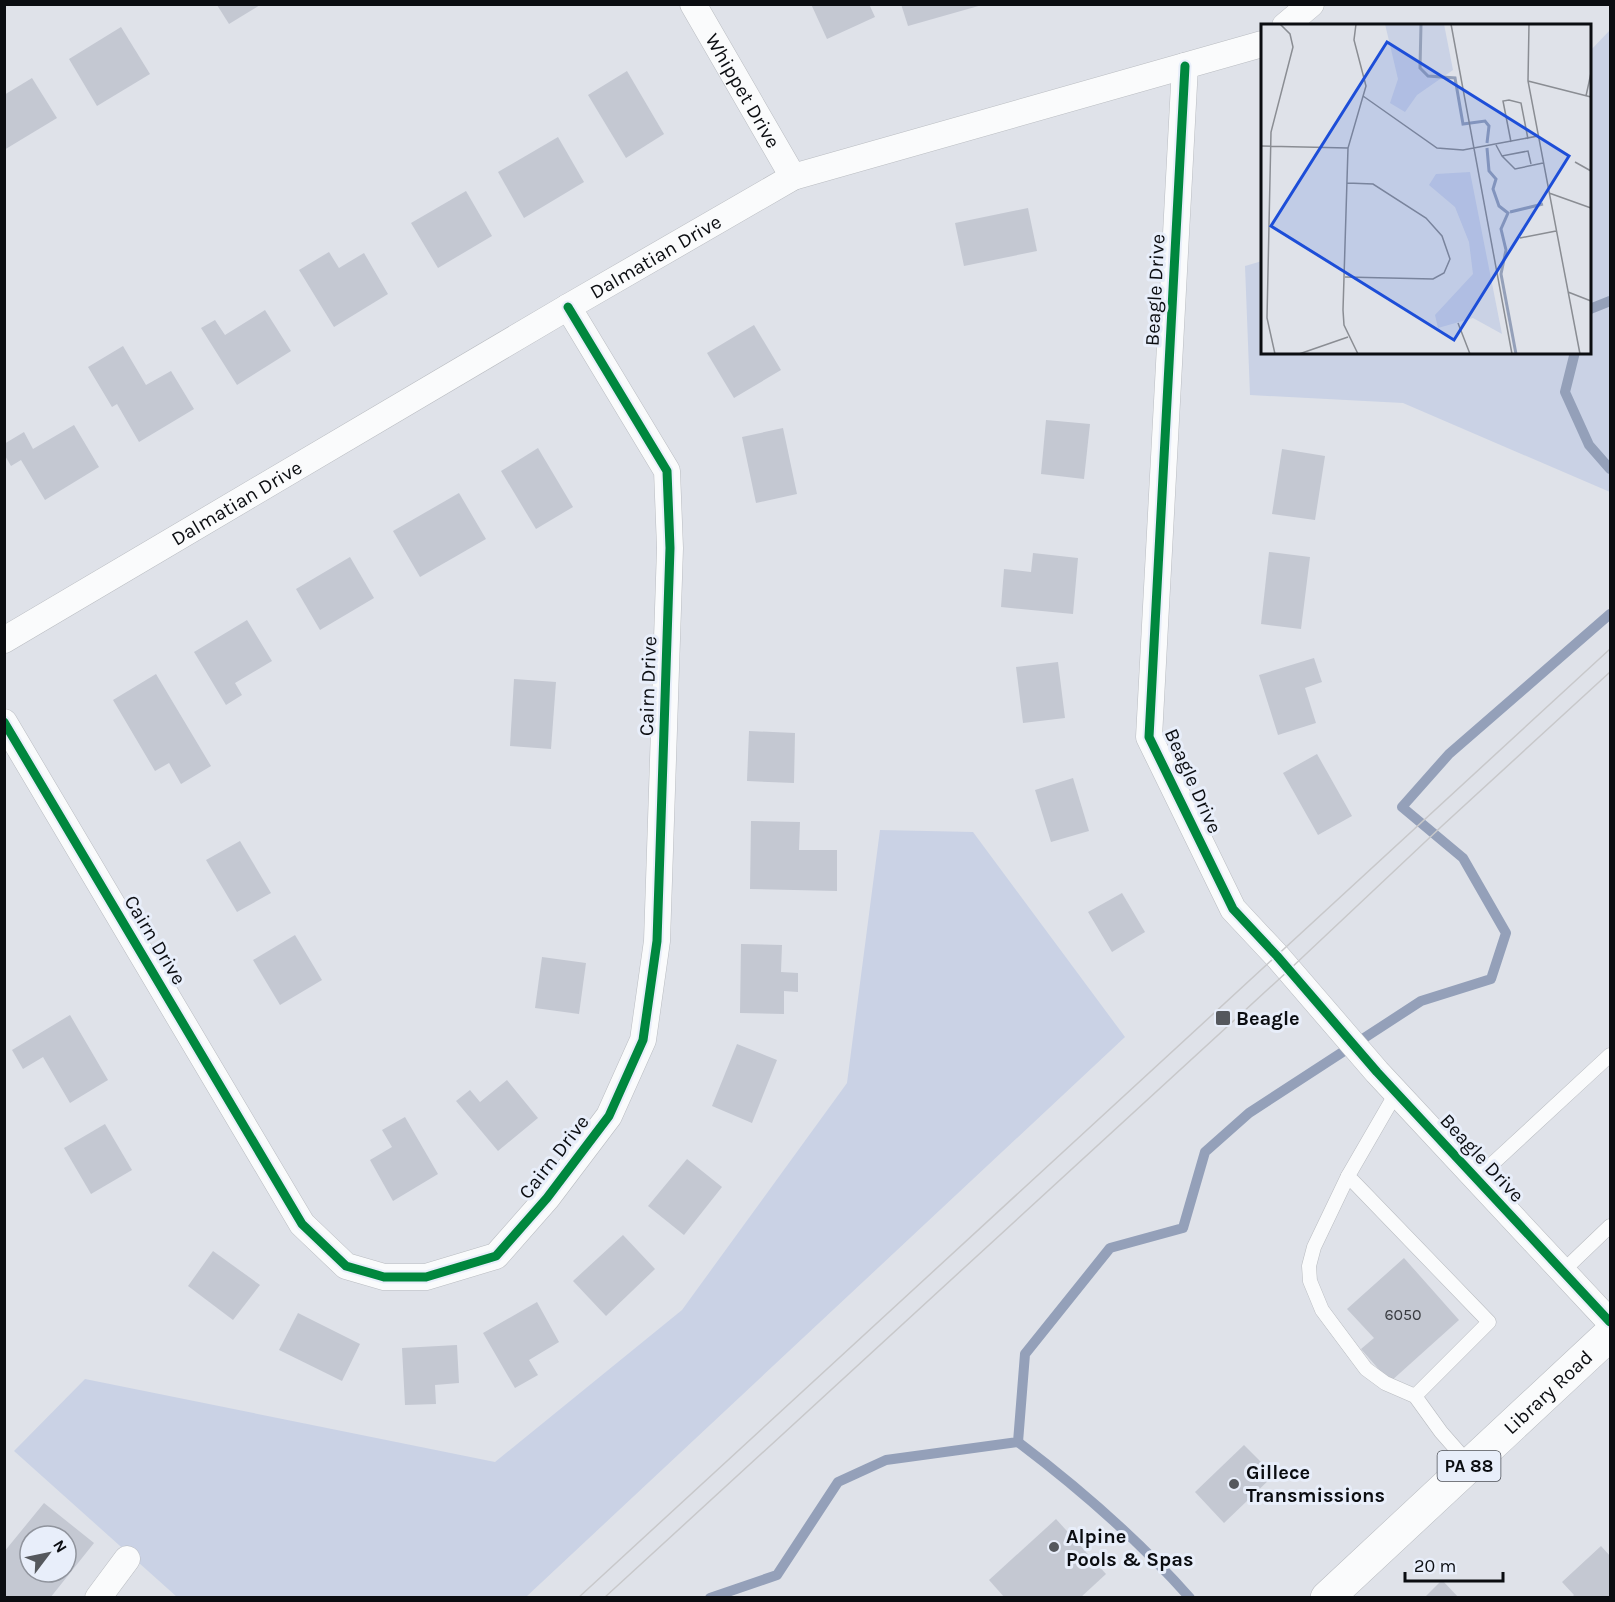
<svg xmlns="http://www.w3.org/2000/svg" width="1615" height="1602" viewBox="0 0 1615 1602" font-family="Karla,sans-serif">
	<rect width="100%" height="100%" fill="#dfe2e9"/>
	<g fill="#cad2e5">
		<path d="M1610,30v462l-207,-89 -153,-8 -5,-129 17,-5v91h328v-301z"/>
		<path d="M880,830l93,2 152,205 -599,560h-349l-163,-146 71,-72 410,83 187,-152 165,-227z"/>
	</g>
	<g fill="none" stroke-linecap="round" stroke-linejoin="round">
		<g stroke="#94a0b9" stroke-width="10">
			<path d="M1590,309l20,-8"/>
			<path d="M1575,352l-10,40 24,53 21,24"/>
			<path d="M1018,1442c62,47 120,97 172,156"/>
			<path d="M710,1598l67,-23 61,-93 48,-22 132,-18 7,-88 85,-106 73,-20 22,-76 44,-39 172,-112 70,-22 15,-46 -43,-75 -61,-51 47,-53 161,-140"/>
		</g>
	</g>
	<g fill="#c4c8d2" fill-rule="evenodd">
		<path d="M811,4h58l6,13 -48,22z"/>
		<path d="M901,4h81v1l-74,21z"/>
		<path d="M217,5h43l-31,19z"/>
		<path d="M121,27l29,47 -53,32 -28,-47z"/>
		<path d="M627,71l37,63 -38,24 -38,-63z"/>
		<path d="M32,78l25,40 -53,32v-55z"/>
		<path d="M558,137l26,45 -60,36 -26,-46z"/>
		<path d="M466,191l26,45 -54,32 -27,-45z"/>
		<path d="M1028,208l9,43 -73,15 -9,-43z"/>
		<path d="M329,252l10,16 25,-15 24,41 -54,33 -35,-57z"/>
		<path d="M265,310l26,41 -54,34 -36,-57 14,-8 10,15z"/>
		<path d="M754,325l27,45 -47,28 -27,-45z"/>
		<path d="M123,346l23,39 25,-14 23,38 -55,33 -22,-38 -5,3 -24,-40z"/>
		<path d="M1046,420l44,4 -6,55 -43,-5z"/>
		<path d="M74,425l25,42 -54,33 -24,-40 -10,6 -7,-12v-10l20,-12 9,17z"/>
		<path d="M783,428l14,66 -41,9 -14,-66z"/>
		<path d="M538,448l35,59 -37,22 -35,-58z"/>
		<path d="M1282,449l43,7 -10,64 -43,-6z"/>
		<path d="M459,493l27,46 -66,38 -27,-46z"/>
		<path d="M1269,552l41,5 -9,72 -40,-5z"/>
		<path d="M1033,553l45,5 -5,56 -72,-7 3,-38 27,3z"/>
		<path d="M350,557l24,41 -54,32 -24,-41z"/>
		<path d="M247,620l25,41 -37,22 7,12 -16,10 -32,-53z"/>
		<path d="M1314,658l8,24 -17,6 11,35 -38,12 -19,-60z"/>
		<path d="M1058,662l7,56 -42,5 -7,-56z"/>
		<path d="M156,674l55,92 -30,18 -12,-21 -14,8 -42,-71z"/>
		<path d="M514,679l42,3 -5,67 -41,-3z"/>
		<path d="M749,731l46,2 -1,50 -47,-2z"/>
		<path d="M1317,754l35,62 -34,19 -35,-62z"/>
		<path d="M1073,778l16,53 -38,11 -16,-52z"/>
		<path d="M751,821l49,1 -1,28h38v41l-87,-2z"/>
		<path d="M240,841l31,52 -34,19 -31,-52z"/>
		<path d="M1122,893l23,39 -33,20 -24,-40z"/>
		<path d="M295,935l27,45 -42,25 -27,-45z"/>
		<path d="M741,944l41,1 -1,27 17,1v19l-14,-1v23l-44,-1z"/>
		<path d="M542,957l44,6 -7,51 -44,-6z"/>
		<path d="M70,1015l38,65 -38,23 -27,-46 -20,12 -11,-19z"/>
		<path d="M737,1044l40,16 -25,63 -40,-17z"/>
		<path d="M507,1080l31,38 -40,33 -42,-50 14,-11 10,12z"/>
		<path d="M405,1117l33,57 -45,27 -23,-41 22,-13 -10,-17z"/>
		<path d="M105,1124l27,46 -41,24 -27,-46z"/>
		<path d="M687,1159l35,28 -38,48 -36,-29z"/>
		<path d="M623,1235l32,34 -49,47 -33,-35z"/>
		<path d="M213,1251l47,34 -27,35 -45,-34z"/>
		<path d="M1404,1258l55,62 -69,62 -29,-33 13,-11 -27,-29z"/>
		<path d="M537,1302l22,40 -30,18 9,15 -23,13 -32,-55z"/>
		<path d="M298,1313l62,31 -18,37 -63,-31z"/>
		<path d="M457,1345l2,38 -24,2 1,19 -31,1 -3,-57z"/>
		<path d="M1244,1445l30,30 -50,48 -29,-31z"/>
		<path d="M44,1503l50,40 -44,55h-46v-46zM30,1536h36v36h-36z"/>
		<path d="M1056,1519l50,55 -26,24h-75l-16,-18z"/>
		<path d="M1601,1546l9,10v42h-39l3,-3 -12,-13z"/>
		<path d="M1442,1580l17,18h-35z"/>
	</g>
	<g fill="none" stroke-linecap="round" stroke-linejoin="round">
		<defs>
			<g id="lane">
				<path d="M1396,1093l-48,83 141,146 -74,74"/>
				<path d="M1348,1176l-34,71 -5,19 1,15 12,29 44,59 19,14 30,13 26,36 29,33"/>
				<path d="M1477,1178l133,-123"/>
				<path d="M1563,1271l47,-45"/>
			</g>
			<g id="street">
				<path id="s1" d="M693,4l100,173"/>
				<path d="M1285,26l26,-22"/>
				<path d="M1185,66l-36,671 84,172 44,47 100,116 233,250"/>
				<path id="s2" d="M4,640l564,-333 225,-130 469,-133"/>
				<path d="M4,722l298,502 44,42 38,11h42l70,-21 51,-58 62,-82 34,-76 14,-99 13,-393 -3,-77 -99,-164"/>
				<path d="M98,1598l29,-39"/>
			</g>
			<g id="primary">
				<path id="s3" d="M1327,1598l283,-264"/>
			</g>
		</defs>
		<use href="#lane" stroke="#b9bcc1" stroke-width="15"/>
		<use href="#street" stroke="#b9bcc1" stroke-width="27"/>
		<use href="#primary" stroke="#b9bcc1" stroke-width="34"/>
		<use href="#lane" stroke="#fafbfc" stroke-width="14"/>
		<use href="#street" stroke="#fafbfc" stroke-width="26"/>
		<use href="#primary" stroke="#fafbfc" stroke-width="33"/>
		<g stroke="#c8c8ca" stroke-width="1.5">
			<path d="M578,1598l1032,-949"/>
			<path d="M604,1598l685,-628 153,-144 168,-154"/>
		</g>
		<defs>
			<g id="cycleway">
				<path d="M1185,66l-36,671 84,172 44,47 100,116 233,250"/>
				<path d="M4,722l298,502 44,42 38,11h42l70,-21 51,-58 62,-82 34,-76 14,-99 13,-393 -3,-77 -99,-164"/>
			</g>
		</defs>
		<use href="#cycleway" stroke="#e8eefa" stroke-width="13"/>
		<use href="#cycleway" stroke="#00873e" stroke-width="9"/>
	</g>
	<g fill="#55585d" stroke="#e8eefa" stroke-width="2">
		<rect x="1215" y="1010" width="16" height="16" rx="3"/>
		<circle cx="1234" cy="1484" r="6"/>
		<circle cx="1054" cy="1547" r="6"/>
	</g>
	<g text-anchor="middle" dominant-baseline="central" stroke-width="6" stroke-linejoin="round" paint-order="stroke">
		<g font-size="16" fill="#393c41">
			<text x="1403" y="1314">6050</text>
		</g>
		<rect fill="#e8eefa" stroke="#4d5057" stroke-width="1.5" x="1437.5" y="1451" width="63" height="30" rx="4.5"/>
		<g font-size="18" font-weight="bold" fill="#0b0d11">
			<text x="1469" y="1466">PA 88</text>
		</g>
		<g font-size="20" fill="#0b0d11" stroke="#e8eefa">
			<text stroke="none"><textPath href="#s1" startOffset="100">Whippet Drive</textPath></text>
			<text stroke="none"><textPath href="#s2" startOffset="756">Dalmatian Drive</textPath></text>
			<text transform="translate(1155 290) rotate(-87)">Beagle Drive</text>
			<text stroke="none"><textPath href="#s2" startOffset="270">Dalmatian Drive</textPath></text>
			<text transform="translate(648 686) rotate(-88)">Cairn Drive</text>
			<text transform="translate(1193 781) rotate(66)">Beagle Drive</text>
			<text transform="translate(155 940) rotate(59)">Cairn Drive</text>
			<text transform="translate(554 1157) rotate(-52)">Cairn Drive</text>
			<text transform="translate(1482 1158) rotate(47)">Beagle Drive</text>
			<text stroke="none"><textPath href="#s3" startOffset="302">Library Road</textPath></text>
		</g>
		<g font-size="20" font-weight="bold" fill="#0b0d11" stroke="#e8eefa" text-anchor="start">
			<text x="1236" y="1018">Beagle</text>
			<text x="1246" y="1472">Gillece<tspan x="1246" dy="23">Transmissions</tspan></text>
			<text x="1066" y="1536">Alpine<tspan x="1066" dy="23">Pools &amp; Spas</tspan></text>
		</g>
	</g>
	<g transform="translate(1261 24)">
		<rect width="330" height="330" fill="#dfe2e9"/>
		<path d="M124,0h59l9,46 -36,25 -12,17 -15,-9 8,-24zM209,148l32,162 -29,-16 -35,10 -3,-13 38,-41 -4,-32 -14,-35 -26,-22 7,-11z" fill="#cad2e5"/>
		<path fill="none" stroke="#94a0b9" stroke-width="3" d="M160,0l-1,44 8,8 27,2 8,46 22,-3 4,5 -2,17M226,124l2,23 7,8 -3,10 6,17 9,7 -7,16 5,21 -5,24 15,80M249,188l33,-8"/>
		<path fill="none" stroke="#8a8d93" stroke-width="1.5" d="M95,0l-2,16 12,46 -18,62 -5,162 1,15 14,29M190,0l61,330M268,0l-1,57 52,273M267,57l63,16M102,72l74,52 26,2 75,-14M325,72l5,-23M250,118l-8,-41 6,-1 12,3 7,36M235,121l6,11 26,-5 3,13M0,122l87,2M241,132l13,13 28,-6M314,138l16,9M288,169l42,15M259,214l36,-7M84,253l88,2 11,-6 6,-14 -8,-23 -16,-18 -53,-34 -26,-1M307,268l23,9M197,299l12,31M14,330l-8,-36 4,-186 22,-85 -3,-13 -10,-10M38,330l49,-17"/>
		<path fill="#1d4ed8" fill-opacity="0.15" stroke="#1d4ed8" stroke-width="3" d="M126,18l182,114 -115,184 -183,-114z"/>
		<rect width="330" height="330" fill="none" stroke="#0b0d11" stroke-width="3"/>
	</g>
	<rect width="1615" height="1602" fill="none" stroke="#0b0d11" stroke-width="12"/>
	<g transform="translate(48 1554) rotate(58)"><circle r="28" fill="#e8eefa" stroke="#90949d" stroke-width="1.5"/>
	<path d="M0-4.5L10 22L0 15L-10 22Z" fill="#55585d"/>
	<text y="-9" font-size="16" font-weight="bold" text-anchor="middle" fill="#0b0d11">N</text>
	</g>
	<path d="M1405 1572v9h98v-9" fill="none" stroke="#0b0d11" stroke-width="3"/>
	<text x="1414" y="1572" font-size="18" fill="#0b0d11" stroke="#e8eefa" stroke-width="4.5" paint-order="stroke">20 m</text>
</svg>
